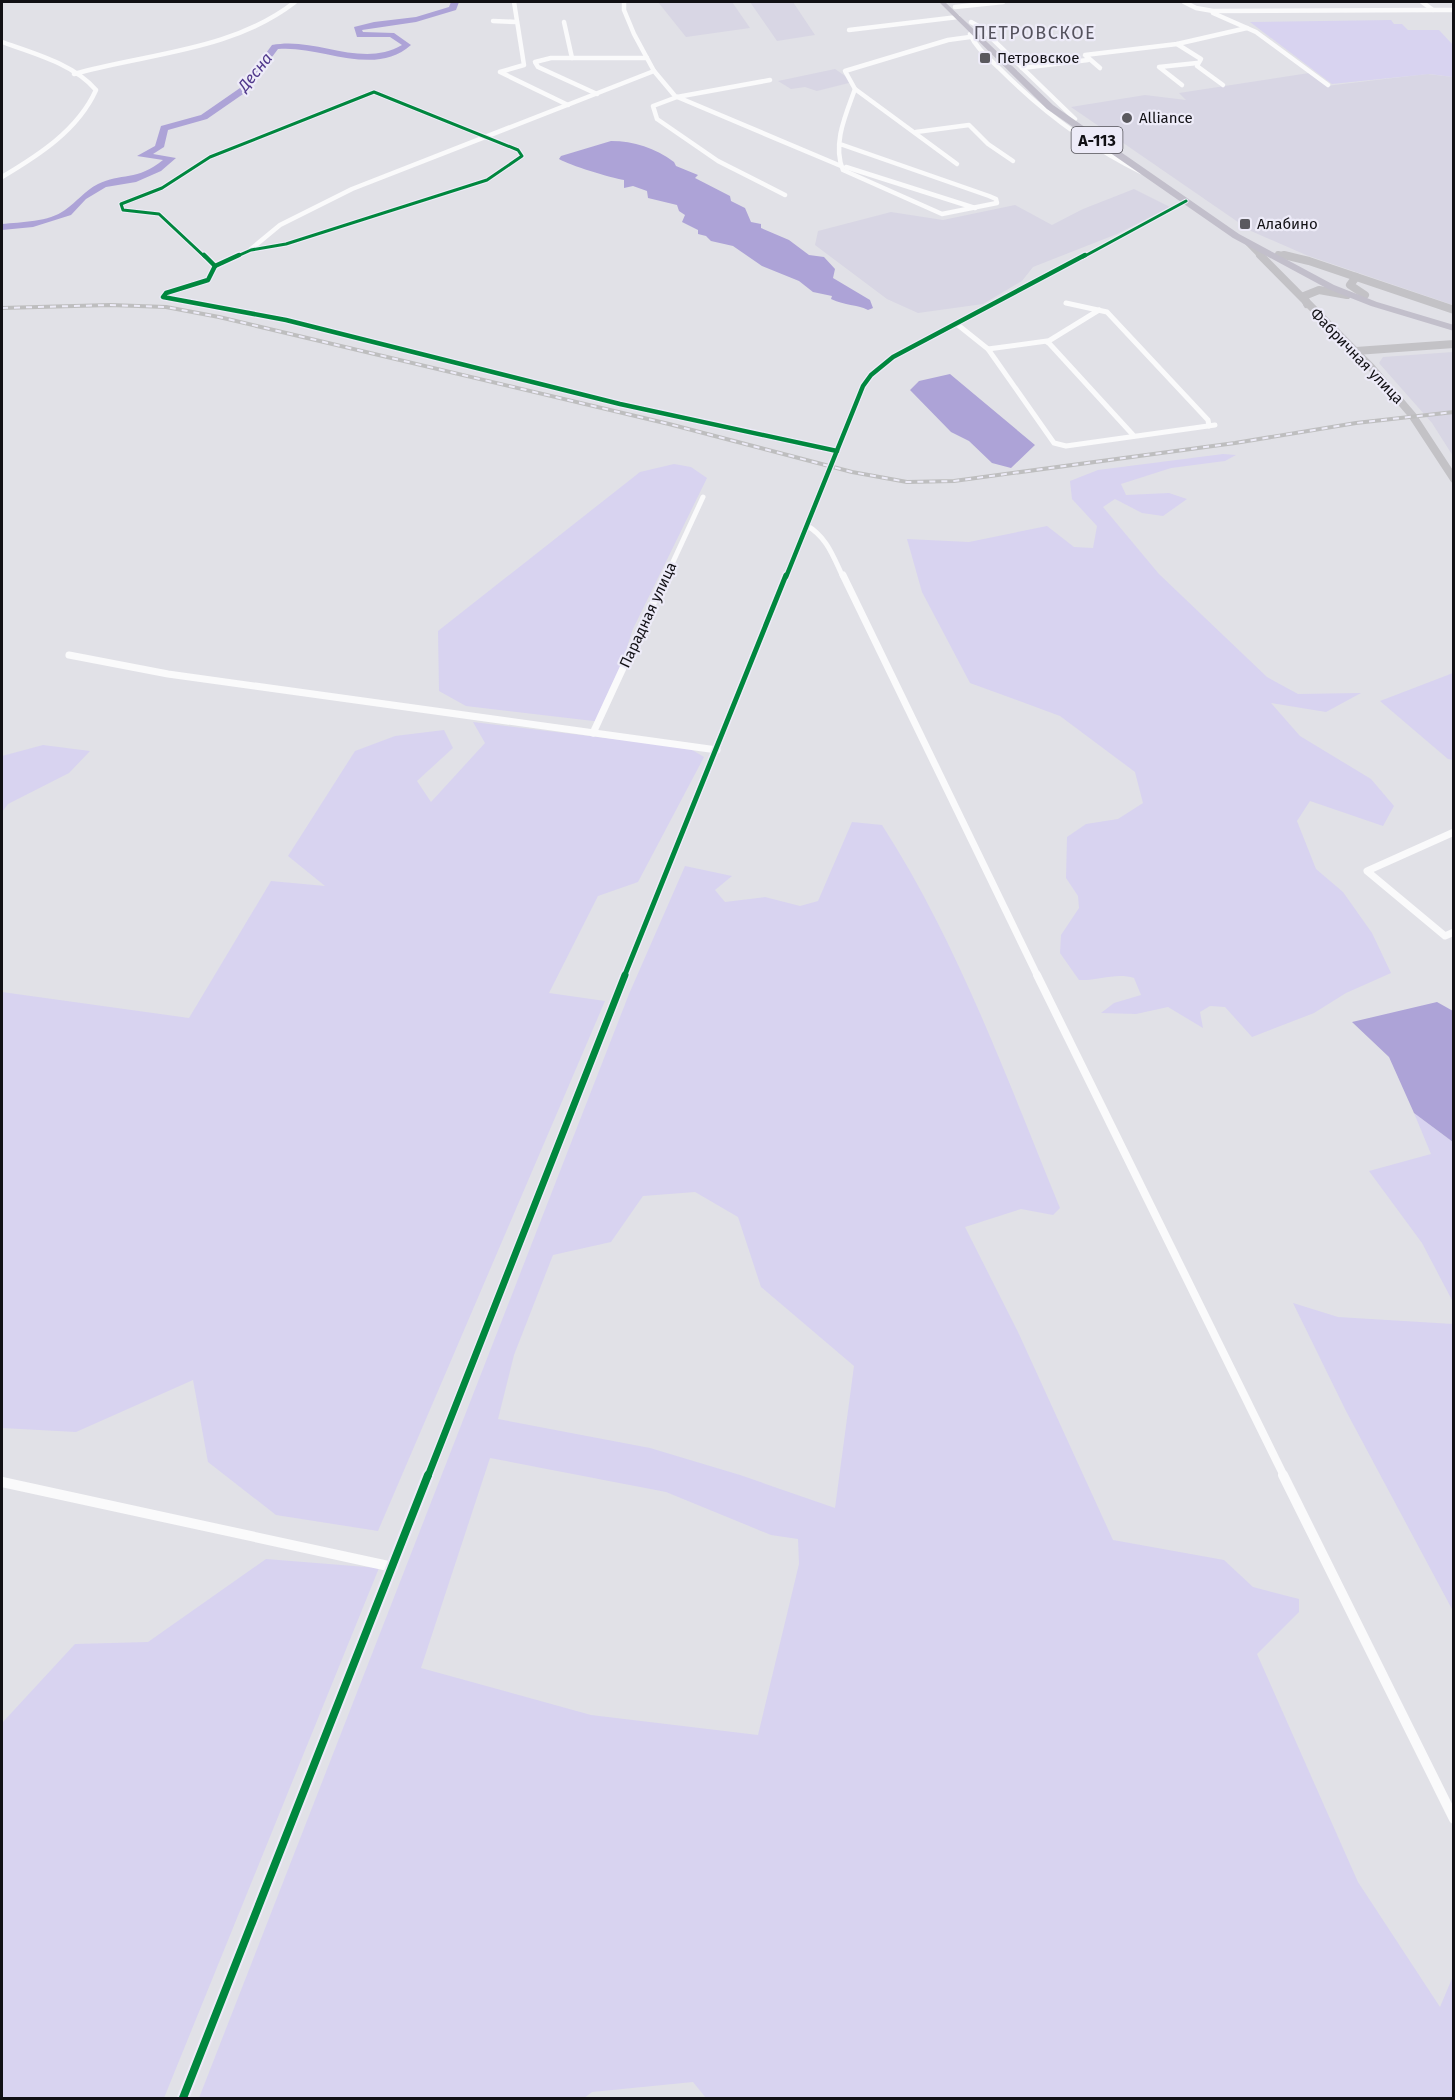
<svg xmlns="http://www.w3.org/2000/svg" width="1455" height="2100" viewBox="0 0 1455 2100" font-family="'Fira Sans',sans-serif">
	<rect width="100%" height="100%" fill="#e1e1e7"/>
	<g fill="#d8d6e4">
		<path d="M658,2h74l18,26 -64,9z"/>
		<path d="M750,2h43l22,33 -38,6z"/>
		<path d="M835,69l13,9 1,5 -32,8 -12,-4 -14,2 -13,-8z"/>
		<path d="M1309,73l17,13 101,-12 26,3v228l-147,-50 -55,-24 -180,-124 74,-12 41,5 -7,-7z"/>
		<path d="M1134,189l36,18 -53,27 -84,33 -11,14 -39,23 -65,9 -31,-14 -72,-54 3,-14 73,-19 52,8 72,-15 37,20 31,-16z"/>
		<path d="M1453,352h1l-1,104 -21,-33 -53,-60 4,-6z"/>
	</g>
	<g fill="#d8d3f0" fill-rule="evenodd">
		<path d="M1391,20l3,4h8l6,6h31l14,15v32l-24,-3 -97,10 -82,-62z"/>
		<path d="M1223,454l13,1 -11,6 -54,7 -50,16 5,11 43,-2 18,6 -24,17 -21,-3 -27,-14 -12,8 56,67 108,103 31,17 63,-1 -35,19 -55,-9 29,33 71,43 23,27 -11,20 -73,-25 -13,20 19,48 27,23 29,41 19,40 -45,20 -32,20 -62,24 -27,-30 -15,-1 -10,6 3,16 -35,-21 -32,7 -35,-1 13,-10 27,-8 -7,-17c-18,-6 -36,3 -55,2l-19,-27 1,-18 18,-27 -1,-12 -12,-18 1,-41 19,-13 32,-5 25,-16 -8,-31 -75,-56 -90,-33 -48,-91 -15,-53 62,3 78,-16 27,21 19,1 4,-22 -25,-27 -2,-18 28,-11z"/>
		<path d="M674,464l17,3 16,11 -74,151 -31,93 -136,-16 -27,-15 -1,-60 202,-159z"/>
		<path d="M1453,673h1l-1,87 -5,-1 -68,-58z"/>
		<path d="M473,722l216,26 15,9 -66,125 -40,14 -49,97 56,8 -227,530 -102,-16 -68,-53 -15,-82 -117,52 -74,-4v-436l187,26 82,-137 54,5 -37,-30 67,-105 40,-15 49,-6 9,18 -36,33 14,21 54,-59z"/>
		<path d="M43,745l47,6 -21,22 -61,31 -6,8v-56z"/>
		<path d="M852,822l30,3c76,118 125,254 178,383l-7,7 -32,-6 -56,18 53,105 95,208 111,20 29,27 46,12v13l-42,42 101,228 82,125 13,-31v122h-747l-13,-16 -101,10 -8,6h-385l430,-1104 56,-128 47,10 -17,14 10,12 40,-5 35,9 18,-5zM695,1192l43,25 23,70 93,79 -19,142 -95,-33 -90,-27 -152,-29 16,-64 39,-100 58,-13 32,-46zM490,1458l176,34 105,43 27,4 1,25 -41,171 -167,-20 -170,-47z"/>
		<path d="M1414,1113l39,29v160l-31,-59 -53,-72 62,-17z"/>
		<path d="M1293,1303l45,14 115,7v287l-107,-200z"/>
		<path d="M266,1559l113,9 -215,530h-162v-375l73,-79 73,-2z"/>
	</g>
	<g fill="#ada3d7">
		<path d="M611,141c23,0 44,7 63,21l2,4 22,9 -3,3 35,18 1,5 14,7 6,14 10,2v4l28,12 20,15 15,2 11,12 -2,9 37,22 3,8 -5,2c-12,-6 -22,-4 -37,-11l1,-3 -19,-4 -14,-11 -37,-15 -29,-20 -22,-5 -5,-5 -8,-2v-4l-16,-8 3,-7 -6,-4 -2,-6 -29,-7 -1,-7 -14,-5 -9,2v-8c-13,-2 -55,-15 -65,-21l2,-3z"/>
		<path d="M950,374l85,71 -24,23 -19,-5 -23,-22 -18,-9 -41,-42 9,-9z"/>
		<path d="M1437,1002l16,9v131l-39,-29 -25,-56 -37,-35z"/>
	</g>
	<g fill="none" stroke-linecap="round" stroke-linejoin="round">
		<path fill="#ada3d7" fill-rule="evenodd" d="M451,2h8l-3,8 -40,12 -54,8 1,2 31,1 17,12c-36,33 -91,0 -133,4l-32,43 -39,27 -39,11 -4,17 -11,7 23,4 -15,13 -25,11 -30,5 -20,12 -15,16 -38,12 -31,3v-6c19,-2 47,-2 63,-14 12,-8 19,-19 33,-26 22,-11 40,-3 65,-24l-26,-4 18,-10 6,-20 40,-11 39,-27 32,-43c44,-9 89,24 130,0l-12,-8h-33l-3,-10 20,-5 42,-5 33,-10z"/>
		<g stroke="#fafafb" stroke-width="4.5">
			<path d="M514,2l10,63 -24,7 68,33"/>
			<path d="M624,2v8l10,24 20,37 21,25 166,70"/>
			<path d="M1184,2l12,6 17,3 220,-1"/>
			<path d="M1422,2l11,8h21"/>
			<path d="M955,7l48,-5"/>
			<path d="M1213,13l43,19 72,53"/>
			<path d="M493,21l24,1"/>
			<path d="M564,22l8,36"/>
			<path d="M971,22l9,5 95,92"/>
			<path d="M849,30l109,-13"/>
			<path d="M970,34c6,14 19,24 30,35 42,42 88,77 141,103"/>
			<path d="M2,42c31,11 72,22 94,48 -18,40 -57,65 -94,87"/>
			<path d="M1177,44l24,15 -4,7 26,19"/>
			<path d="M1022,68l66,-8"/>
			<path d="M1100,68l-15,-13 92,-11 70,-16"/>
			<path d="M74,74c75,-21 158,-23 221,-72"/>
			<path d="M770,80l-93,17 -24,9 4,13 61,42 67,34"/>
			<path d="M1182,85l-23,-18 38,-4"/>
			<path d="M597,94l-59,-27 -3,-5 16,-4h96"/>
			<path d="M916,132l53,-7 19,19 25,17"/>
			<path d="M840,144l149,52 7,3 1,4 -55,11 -99,-44c-11,-26 3,-56 12,-81"/>
			<path d="M957,164l-102,-75 -10,-18 103,-31 22,-3"/>
			<path d="M846,167l129,41"/>
			<path d="M251,249l29,-24 72,-36 302,-118"/>
			<path d="M205,257l-46,-43 -36,-4 -2,-6 41,-16 48,-31 164,-65 144,58 4,6 -35,24 -201,64 -35,6 -16,7"/>
			<path d="M1083,257l103,-56"/>
		</g>
		<g stroke="#fafafb" stroke-width="5">
			<path d="M204,255l11,11"/>
			<path d="M215,266l-7,14 -42,13 -3,4 123,23 334,84 217,47"/>
			<path d="M215,266l24,-11"/>
			<path d="M1066,303l41,9 101,108 1,6"/>
			<path d="M958,325l30,24 66,94 12,3 149,-21"/>
			<path d="M1047,342l52,-32"/>
			<path d="M988,349l59,-8 87,95"/>
			<path d="M806,525c21,12 27,31 37,52"/>
			<path d="M666,577l37,-80"/>
			<path d="M786,577l77,-191 8,-11 22,-18 192,-102"/>
		</g>
		<g stroke="#fafafb" stroke-width="7">
			<path d="M843,575l195,402"/>
			<path d="M69,655l99,19 549,76"/>
			<path d="M593,733l73,-158"/>
			<path d="M1454,832l-87,39 78,65 9,-4"/>
			<path d="M624,977l162,-402"/>
		</g>
		<g stroke="#fafafb" stroke-width="8">
			<path d="M1037,975l247,501"/>
			<path d="M428,1476l197,-501"/>
		</g>
		<g stroke="#fafafb" stroke-width="10">
			<path d="M1283,1475l171,344"/>
			<path d="M2,1482l391,85"/>
			<path d="M183,2098l245,-623"/>
		</g>
		<g stroke="#c3c2c6" stroke-width="6">
			<path d="M1248,243l14,14"/>
			<path d="M1278,254l13,3"/>
		</g>
		<g stroke="#c3c2c6" stroke-width="8">
			<path d="M1260,255l111,112 41,48 42,64"/>
			<path d="M1284,255l25,6 145,49"/>
			<path d="M1356,277l-6,8 15,10"/>
			<path d="M1307,304l-3,-8 15,-6 28,5"/>
			<path d="M1356,351l98,-7"/>
		</g>
		<path fill="#c2bfcb" fill-rule="evenodd" d="M939,2h6l108,103 186,129 95,51 43,17 77,23v6l-83,-25 -43,-17 -95,-51 -186,-129z"/>
		<defs>
			<path id="rail" d="M2,308l108,-3 56,2 53,10 450,107 183,48 55,10 47,-1 281,-38 121,-20 98,-11"/>
		</defs>
		<use href="#rail" stroke="#bebebf" stroke-width="4"/>
		<use href="#rail" stroke="#edebf8" stroke-width="2" stroke-dasharray="6" stroke-linecap="butt"/>
		<defs>
			<g id="cycleway-far4">
				<path d="M205,257l-46,-43 -36,-4 -2,-6 41,-16 48,-31 164,-65 144,58 4,6 -35,24 -201,64 -35,6 -16,7"/>
				<path d="M1083,257l103,-56"/>
			</g>
			<g id="cycleway-far3">
				<path d="M204,255l11,11"/>
				<path d="M215,266l-7,14 -42,13 -3,4 123,23 334,84 217,47"/>
				<path d="M215,266l24,-11"/>
				<path d="M786,577l77,-191 8,-11 22,-18 192,-102"/>
			</g>
			<path id="cycleway-far2" d="M624,977l162,-402"/>
			<path id="cycleway-far1" d="M428,1476l197,-501"/>
			<path id="cycleway" d="M183,2098l245,-623"/>
		</defs>
		<use href="#cycleway-far4" stroke="#edebf8" stroke-width="5"/>
		<use href="#cycleway-far3" stroke="#edebf8" stroke-width="7"/>
		<use href="#cycleway-far2" stroke="#edebf8" stroke-width="8"/>
		<use href="#cycleway-far1" stroke="#edebf8" stroke-width="10"/>
		<use href="#cycleway" stroke="#edebf8" stroke-width="12"/>
		<use href="#cycleway-far4" stroke="#00873e" stroke-width="3"/>
		<use href="#cycleway-far3" stroke="#00873e" stroke-width="4.5"/>
		<use href="#cycleway-far2" stroke="#00873e" stroke-width="5"/>
		<use href="#cycleway-far1" stroke="#00873e" stroke-width="7"/>
		<use href="#cycleway" stroke="#00873e" stroke-width="8"/>
	</g>
	<g fill="#5a595e" stroke="#edebf8" stroke-width="2">
		<rect x="979" y="52" width="12" height="12" rx="3"/>
		<circle cx="1127" cy="118" r="6"/>
		<rect x="1239" y="218" width="12" height="12" rx="3"/>
	</g>
	<g text-anchor="middle" dominant-baseline="central" stroke-width="4.5" stroke-linejoin="round" paint-order="stroke">
		<g font-size="15" fill="#111014" stroke="#edebf8" text-anchor="start">
			<text x="997" y="58">Петровское</text>
			<text x="1139" y="118">Alliance</text>
			<text x="1257" y="224">Алабино</text>
		</g>
		<g font-size="15" fill="#111014" stroke="#edebf8">
			<text transform="translate(1357 356) rotate(46)">Фабричная улица</text>
			<text transform="translate(648 615) rotate(-65)">Парадная улица</text>
		</g>
		<g font-size="16" font-style="italic" fill="#4f378b" stroke="#edebf8">
			<text transform="translate(255 72) rotate(-51)">Десна</text>
		</g>
		<rect fill="#edebf8" stroke="#535258" stroke-width="1.5" x="1071.5" y="127" width="51" height="26" rx="4.5"/>
		<g font-size="16" font-weight="bold" fill="#111014">
			<text x="1097" y="140">А-113</text>
		</g>
		<g font-size="18" letter-spacing="1.5" fill="#55535e" stroke="#edebf8">
			<text x="1035" y="33">ПЕТРОВСКОЕ</text>
		</g>
	</g>
	<rect width="1455" height="2100" fill="none" stroke="#111014" stroke-width="6"/>
</svg>
